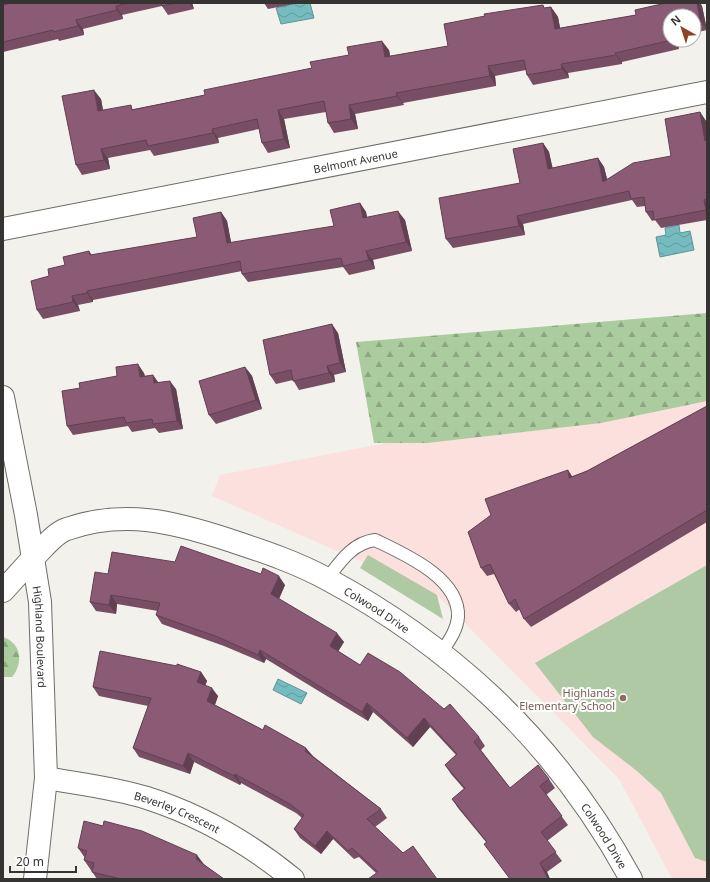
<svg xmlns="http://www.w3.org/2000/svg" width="710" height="882" viewBox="0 0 710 882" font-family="'Noto Sans',sans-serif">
	<defs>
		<pattern id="forest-firs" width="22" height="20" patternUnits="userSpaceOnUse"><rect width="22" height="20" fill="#abcc9e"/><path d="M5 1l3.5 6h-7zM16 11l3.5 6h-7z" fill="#8ca681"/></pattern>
		<pattern id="water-waves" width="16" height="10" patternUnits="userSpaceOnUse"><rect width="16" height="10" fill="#74bcc0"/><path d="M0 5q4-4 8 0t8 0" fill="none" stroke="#609a9d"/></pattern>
	</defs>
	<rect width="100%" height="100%" fill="#f3f1ec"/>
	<path fill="#fbe0dd" d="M707,356v523h-35l-53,-100 -182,-184 -225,-99 8,-21 244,-47z"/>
	<g fill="#aec9a4">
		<path d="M368,555l69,40 6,24 -83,-51z"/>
		<path d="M707,565v297l-12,-4 -34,-65 -24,-22 -44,-34 -58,-74z"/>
	</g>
	<g fill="url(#forest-firs)">
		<path d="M707,313v88l-106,22 -174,20h-53l-18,-101z"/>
		<path d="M3,637c18,6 21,25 9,40h-9z"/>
	</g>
	<g fill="url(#water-waves)" stroke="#619395">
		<path d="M296,3h14l4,15 -33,6 -5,-16z"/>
		<path d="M679,225l1,8 10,-2 4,19 -34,7 -4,-20 10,-2 -1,-7z"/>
		<path d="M278,679l29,14 -6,11 -28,-14z"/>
	</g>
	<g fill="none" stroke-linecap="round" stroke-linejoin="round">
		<defs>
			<path id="service" d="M327,579c13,-17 25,-36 48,-39 29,14 85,38 83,77 -1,14 -10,25 -17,36"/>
			<g id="minor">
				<path id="s1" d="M3,229l704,-137"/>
				<path id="s2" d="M33,558c10,-9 21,-25 34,-29 57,-20 107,-7 162,11 33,11 67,22 98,39 58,31 117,73 165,118 57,54 102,114 139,182"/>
				<path id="s3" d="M46,778c34,6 69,10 101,20 53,17 103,46 146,81"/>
			</g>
			<g id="tertiary">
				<path id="s4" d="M3,397l23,118 14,87 6,176 -11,101"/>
				<path d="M3,591l30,-33"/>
			</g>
		</defs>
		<use href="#service" stroke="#6f6d69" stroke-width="14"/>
		<use href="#minor" stroke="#6f6d69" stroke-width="24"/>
		<use href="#tertiary" stroke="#6f6d69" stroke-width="24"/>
		<use href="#service" stroke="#fff" stroke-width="12"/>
		<use href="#minor" stroke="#fff" stroke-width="22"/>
		<use href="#tertiary" stroke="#fff" stroke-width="22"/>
	</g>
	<g fill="#784e65">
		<path d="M11,3h181l2,6 -26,6 -6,-9 -40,9 1,4 -40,10 1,6 -25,6 -1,-2 -55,13v-47z"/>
		<path d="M264,3h30v1l-26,5z"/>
		<path d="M666,3h34l2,3 5,24 -13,3v-17h-24v24h7l2,9 -57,13v2l-54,9 1,5 -36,7 -6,-10 -1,-5 -31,6 1,10 -93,17 1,2 -49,9 3,15 -24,4 -6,-10 -2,-11 -42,7 6,29 -22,5 -6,-10 -3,-14 -41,9 1,5 -65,13 -4,-6 -42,8 2,11 -28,6 -6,-10 25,-66 2,11 31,-1 71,-14 107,-27 77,-18 1,6 58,-10 97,-38 6,-1 7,10 2,11 76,-13z"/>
		<path d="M700,112l6,9 1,7v92l-46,8 -6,-8 -3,1 -6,-9 -1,-6 -8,1 -5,-7 -109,24 2,11 -72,13 -7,-9 74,-56 23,-40 6,9 3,16 46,-10 6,9 3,12 64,-23z"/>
		<path d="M360,203l6,9 1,6 38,2 7,31 -39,9 2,9 -26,6 -6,-8 -95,15 -6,-8v-3l-149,29v2l-15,3 2,6 -37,8 -6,-9 12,-34 16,-11 24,-14 3,4 105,-18 24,-25 6,9 4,22 103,-17z"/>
		<path d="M338,333l8,39 -12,3 1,7 -36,8 -6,-10 -17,4 -6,-9z"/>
		<path d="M245,367l7,9 10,33 -46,15 -7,-9z"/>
		<path d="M144,373l1,3 8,-1 5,7 18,7 7,40 -24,4 -4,-5 -23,4 -4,-6 -55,9 -6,-9z"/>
		<path d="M707,406v116l-176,105 -7,-8 -4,-10 -4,3 -7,-8 -15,-30 -7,2 -6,-8 92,-92 14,-5z"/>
		<path d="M108,574l177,11 -6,14 65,43 -6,9 22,14 84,44 35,28 6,9 -4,4 29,38 39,-9 6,9 -9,7 22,30 -21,16 15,20 -15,11 3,7h-40l-24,-37 -28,-34 -6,-9 12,-10 -13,-15 -6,-9 11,-10 -26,-28 -17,20 -40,-35 -5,9 -102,-62 -2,4 -40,-17 -62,-22 -6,-9 2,-4 -41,-7 -1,10 -20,-3 -6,-9z"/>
		<path d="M201,672l6,9 -2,4 13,11 -3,9 98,51 68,53 6,9 -12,9 28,26 -27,20 -17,-16 -5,2 -21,-20 -12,15 -21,-16 -6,-9 8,-11 -6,-5 -55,-30 -1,2 -46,-23 -4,12 -51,-17 -6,-9 15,-42 -49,-10 -6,-9z"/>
		<path d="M78,848l126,17 20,14h-127l-13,-19 1,-2z"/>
	</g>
	<g fill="#614052">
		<path d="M189,3h3l2,6z"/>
		<path d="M697,3h3l2,3 5,24 -7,-10z"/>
		<path d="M116,6l6,9 1,4 -6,-9z"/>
		<path d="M551,7l7,10 4,21 -7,-9z"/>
		<path d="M76,20l7,9 1,6 -6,-9z"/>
		<path d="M672,40h5l2,9z"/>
		<path d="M382,41l7,9 3,16 -7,-9z"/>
		<path d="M615,53l7,9v2l-6,-9z"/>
		<path d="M561,64l7,9 1,5 -7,-9z"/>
		<path d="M488,66l7,10 1,10 -6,-10z"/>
		<path d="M94,90l7,9 4,22 -7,-10z"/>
		<path d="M396,93l7,10 1,2 -7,-9z"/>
		<path d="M349,105l6,9 3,15 -7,-10z"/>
		<path d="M278,110l6,9 6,29 -6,-9z"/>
		<path d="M700,112l6,9 1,7v16l-2,-3z"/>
		<path d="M212,129l6,9 1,5 -6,-10z"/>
		<path d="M543,143l6,9 6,26 -7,-9z"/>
		<path d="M101,149l7,9 2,11 -6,-9z"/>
		<path d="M598,158l6,9 6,24 -7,-9z"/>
		<path d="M704,200l3,4v8l-1,-2z"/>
		<path d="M360,203l6,9 3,15 -6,-9z"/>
		<path d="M398,211l7,9 7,31 -6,-9z"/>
		<path d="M221,212l6,9 6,31 -6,-9z"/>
		<path d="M517,216l6,8 2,11 -6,-9z"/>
		<path d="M366,251l7,9 2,9 -6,-9z"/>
		<path d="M87,291l6,9v2l-6,-9z"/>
		<path d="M72,296l6,9 2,6 -7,-9z"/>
		<path d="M332,324l6,9 8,39 -6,-9z"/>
		<path d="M138,364l6,9 2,13 -6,-9z"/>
		<path d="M327,366l7,9 1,7 -6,-9z"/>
		<path d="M245,367l7,9 10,33 -6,-9z"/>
		<path d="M153,375l6,9 -5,-1z"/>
		<path d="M170,381l6,8 7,40 -6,-8z"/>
		<path d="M568,470l6,9 -5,-1z"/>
		<path d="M279,576l6,9 -8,18 -6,-9z"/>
		<path d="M111,595l6,9 -1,10 -7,-9z"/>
		<path d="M337,633l7,9 -8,13 -6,-9z"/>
		<path d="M260,650l6,9 -2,4 -6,-8z"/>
		<path d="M201,672l6,9 -4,10 -6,-9z"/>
		<path d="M212,688l6,8 -5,14 -6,-9z"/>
		<path d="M367,703l6,9 -5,9 -6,-9z"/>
		<path d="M424,718l6,9 -17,20 -6,-9z"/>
		<path d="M306,748l7,8 -2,4 -6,-9z"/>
		<path d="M188,753l6,9 -4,12 -7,-8z"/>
		<path d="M235,774l6,9 -1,2 -6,-9z"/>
		<path d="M327,831l6,8 -12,15 -6,-8z"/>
		<path d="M197,855l9,12 -10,-8z"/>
		<path d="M540,863l7,9 3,7h-2z"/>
	</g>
	<g fill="#8b5b75" stroke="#614052">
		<path d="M11,3h117l-12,3 1,4 -41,10 2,6 -25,6v-2l-50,12v-37z"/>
		<path d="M161,3h15l-14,3z"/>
		<path d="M666,3h31l3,17 -6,2v-6h-24v24h2l-57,13 1,2 -55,9 1,5 -35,6 -3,-15 -36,6 2,10 -94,17 1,3 -48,9 2,14 -23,4 -4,-22 -46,9 6,29 -22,4 -5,-24 -45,10 1,4 -65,13 -2,-6 -45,9 3,11 -28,5 -14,-69 32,-6 4,21 33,-6 1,5 73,-15 -1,-5 108,-22 -2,-6 39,-7 -2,-8 35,-6 3,16 63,-11 -4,-22 41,-8 -1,-2 59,-9 1,3 7,-1 4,22 81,-14 -1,-5z"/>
		<path d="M700,112l5,29 2,-1v59l-3,1 2,10 -52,10 -1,-9 -7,1 -2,-15 -13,2 -2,-8 -112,25 2,10 -73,13 -7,-41 81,-15 -7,-34 30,-6 5,26 50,-11 5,24 30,-19 38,-7 -6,-37z"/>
		<path d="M360,203l3,15 35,-7 8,31 -40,9 3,9 -26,6 -2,-8 -99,16 -2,-13 -153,30v2l-15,3 1,6 -36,8 -6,-29 18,-5 -1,-7 17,-4 -2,-8 26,-6 1,4 107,-18 -4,-19 28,-6 6,31 107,-17 -4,-16z"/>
		<path d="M332,324l8,39 -13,3 2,7 -36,8 -2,-11 -21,5 -7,-35z"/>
		<path d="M138,364l2,13 13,-2 1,8 16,-2 7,40 -24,3 -1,-5 -26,4 -2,-6 -57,9 -5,-35 18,-3 -1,-5 38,-7 -1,-9z"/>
		<path d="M245,367l11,33 -47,15 -10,-34z"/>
		<path d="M707,406v104l-183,109 -9,-20 -6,5 -19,-40 -9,4 -13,-36 23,-17 -6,-16 83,-29 1,8 18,-7z"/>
		<path d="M181,546l80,28 2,-6 16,8 -8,18 66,39 -7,13 30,19 8,-12 32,19 44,37 6,-5 29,33 -5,5 36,46 28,-23 11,14 -9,7 22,30 -21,16 15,20 -16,11 8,16h-27l-1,-1 -1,1h-9l-26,-35 3,-2 -35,-43 13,-11 -20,-23 12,-11 -33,-36 -17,20 -40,-35 -5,9 -102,-62 -2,5 -40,-18 -62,-22 4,-12 -49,-8 -2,10 -19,-3 5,-30 13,2 4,-22 63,10z"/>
		<path d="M100,651l77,15v-2l24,8 -4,10 15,6 -5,13 56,29 2,-5 41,23 -1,3 76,58 -14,10 36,34 10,-7 24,33h-69l10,-7 -26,-24 -4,3 -21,-20 -12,15 -21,-17 10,-14 -14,-11 -55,-30 -1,2 -46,-23 -5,13 -50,-18 18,-50 -58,-11z"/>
		<path d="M84,821l19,5 1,-5 38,10 55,24 -1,4 28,20h-103l-29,-7 2,-9 -10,-3 3,-9 -9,-3z"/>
	</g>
	<circle fill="#8d6e63" stroke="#fffefe" stroke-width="1.5" cx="623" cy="698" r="4"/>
	<g text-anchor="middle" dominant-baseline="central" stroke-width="4" stroke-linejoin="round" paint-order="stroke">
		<g font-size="11" fill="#353432" stroke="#fffefe">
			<text stroke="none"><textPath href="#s1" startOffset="359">Belmont Avenue</textPath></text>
			<text stroke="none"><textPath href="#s2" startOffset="375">Colwood Drive</textPath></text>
			<text stroke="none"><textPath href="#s4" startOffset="243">Highland Boulevard</textPath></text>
			<text stroke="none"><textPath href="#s3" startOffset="136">Beverley Crescent</textPath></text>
			<text stroke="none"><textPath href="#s2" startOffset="699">Colwood Drive</textPath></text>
		</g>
		<g font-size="11" fill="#785e54" stroke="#fffefe" text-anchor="end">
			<text x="615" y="692">Highlands<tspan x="615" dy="13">Elementary School</tspan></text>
		</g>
	</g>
	<rect width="710" height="882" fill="none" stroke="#353432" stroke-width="8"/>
	<g transform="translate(682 28) rotate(321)"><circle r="19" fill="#fffefe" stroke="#aeadac"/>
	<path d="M0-3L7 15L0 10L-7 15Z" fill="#8c4422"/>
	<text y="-6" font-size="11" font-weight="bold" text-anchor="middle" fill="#353432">N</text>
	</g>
	<path d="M10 866v6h66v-6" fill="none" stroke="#353432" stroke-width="2"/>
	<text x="16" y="866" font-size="12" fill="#353432" stroke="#fffefe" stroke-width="3" paint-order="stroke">20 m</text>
</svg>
